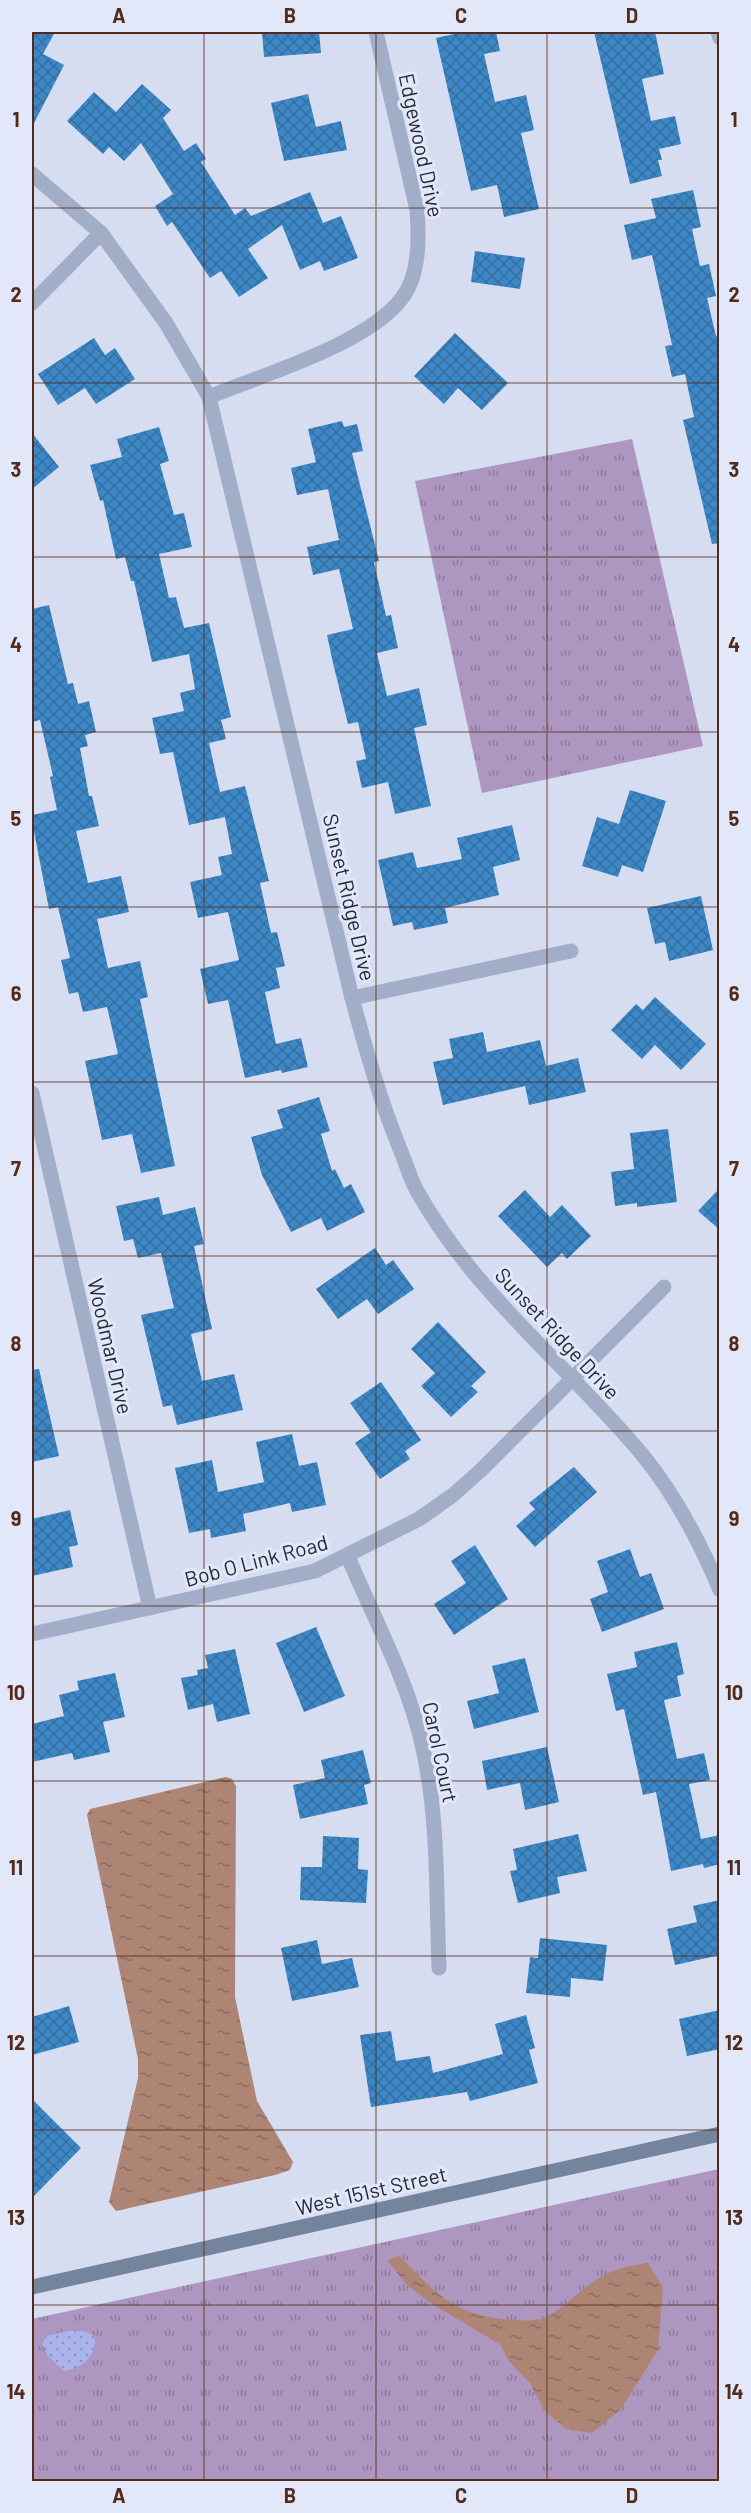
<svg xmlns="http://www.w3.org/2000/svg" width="751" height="2513" viewBox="0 0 751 2513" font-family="Barlow,sans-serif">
	<defs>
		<pattern id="grass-tufts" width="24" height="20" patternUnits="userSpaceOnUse" patternTransform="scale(1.5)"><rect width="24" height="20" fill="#ad96bf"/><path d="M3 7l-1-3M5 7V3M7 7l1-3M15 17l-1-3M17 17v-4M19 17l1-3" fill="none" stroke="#8d7b9c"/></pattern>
		<pattern id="sand-dots" width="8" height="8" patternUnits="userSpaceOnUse" patternTransform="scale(1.5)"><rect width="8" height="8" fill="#abb3ed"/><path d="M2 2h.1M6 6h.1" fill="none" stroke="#8b92c1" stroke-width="1.8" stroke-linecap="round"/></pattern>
		<pattern id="water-ripples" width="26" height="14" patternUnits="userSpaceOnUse" patternTransform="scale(1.5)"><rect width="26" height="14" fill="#ae8475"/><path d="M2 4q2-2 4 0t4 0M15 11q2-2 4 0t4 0" fill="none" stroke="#8d6c61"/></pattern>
		<pattern id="building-cross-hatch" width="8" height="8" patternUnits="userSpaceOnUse" patternTransform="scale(1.5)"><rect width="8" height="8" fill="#3e87c7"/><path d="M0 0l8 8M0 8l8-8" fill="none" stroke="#346fa2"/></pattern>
	</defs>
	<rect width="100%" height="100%" fill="#d6ddf1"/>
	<g fill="url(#grass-tufts)">
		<path d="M632,439l71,307 -221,47 -67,-312z"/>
		<path d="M719,2169v312h-687v-162z"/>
	</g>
	<path fill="url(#sand-dots)" d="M67,2331h16l12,5c1,20 -12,32 -31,35l-16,-15 -6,-12 5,-8z"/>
	<g fill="url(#water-ripples)">
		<path d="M226,1777l6,2 4,7 -1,211 22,104 36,61 -3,8 -15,5 -159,36 -7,-9 29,-124v-19l-51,-244 3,-6z"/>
		<path d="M399,2256c41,40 56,61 117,64 11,1 27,1 36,-6 21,-14 40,-36 64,-44 10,-4 22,-5 32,-7l15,24 -5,63 -37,59 -29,24 -26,-4 -22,-19 -14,-27 -22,-23 -7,-15 -72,-43 -23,-18 -19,-24z"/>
	</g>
	<g fill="url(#building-cross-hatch)">
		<path d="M32,32h23l-12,22 21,11 -32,62z"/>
		<path d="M262,32h57l2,21 -57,4z"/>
		<path d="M463,32h33l4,19 -16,3 11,48 31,-7 8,35 -13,3 18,76 -35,8 -7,-32 -26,6 -35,-153z"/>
		<path d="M594,32h61l9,42 -22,5 9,42 24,-5 6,28 -22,5 3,11h-4l4,16 -32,8z"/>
		<path d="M142,84l29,26 -8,8 21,33 12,-8 10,16 -5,3 34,53 10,-7 6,8 59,-24 13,31 18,-7 17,42 -34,13 -4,-10 -20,9 -18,-45 -34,24 20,29 -29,19 -18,-26 -11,7 -38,-56 -5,4 -12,-20 18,-12 -32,-51 -17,18 -15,-14 -6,7 -36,-33 27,-29 22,20z"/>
		<path d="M308,94l8,33 25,-6 6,29 -63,11 -13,-58z"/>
		<path d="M693,190l8,37 -9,2 8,37 9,-2 7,32 -9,2 9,38 4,-1v208l-8,1 -29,-124 11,-3 -9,-43 -13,3 -7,-31 7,-1 -20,-90 -20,5 -8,-35 32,-7 -5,-19z"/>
		<path d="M475,251l50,7 -5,31 -49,-7z"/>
		<path d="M455,333l53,50 -26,27 -24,-22 -14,16 -30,-28z"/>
		<path d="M94,338l11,17 10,-7 20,31 -39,25 -11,-16 -27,17 -20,-31z"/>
		<path d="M342,421l2,6 13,-3 6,27 -11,2 27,108 -5,1 12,54 5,-1 7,33 -21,5 10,43 32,-8 8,37 -13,3 17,78 -36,8 -7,-32 -26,6 -6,-27 10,-2 -8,-37 -10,2 -15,-61 -6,-28 26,-6 -14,-60 -26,6 -6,-28 32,-7 -11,-51 -31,6 -6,-27 25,-6 -8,-33z"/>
		<path d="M159,427l10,34 -9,3 14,51 10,-2 8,34 -33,7 10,44 7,-1 8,31 25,-5 22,94 -10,3 5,19 -17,4 11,49 25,-6 24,95 -9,2 11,50 6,-1 8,34 -9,2 4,20 -15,4 11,52 25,-6 7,29 -26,6 -1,-3 -36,8 -17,-78 -20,4 -8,-35 39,-9 -11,-48 -30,6 -8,-36 32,-7 -4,-18 14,-3 -7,-37 -36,8 -16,-73 -13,2 -8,-36 32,-7 -4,-18 15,-4 -6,-35 -37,8 -18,-81h-3l-6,-24 -9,2 -13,-59 -3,1 -10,-36 32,-8 -5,-18z"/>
		<path d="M32,433l27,34 -27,22z"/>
		<path d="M49,605l19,79 5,-1 5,21 11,-3 7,31 -11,3 3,11 -8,2 9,48h3l7,30 -23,5 12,52 33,-7 8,36 -32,7 11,49 32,-7 8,36 -8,2 35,167 -34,7 -9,-39 -30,6 -17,-79 33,-7 -11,-47 -24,5 -5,-20 -9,2 -8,-34 9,-2 -12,-51 -9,2 -17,-88v-6l25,-5 -7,-33 3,-1 -13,-56 -8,2v-113z"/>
		<path d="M630,790l36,11 -23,71 -21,-7 -4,12 -36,-11 15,-49 22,7z"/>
		<path d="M512,825l8,35 -27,7 6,28 -54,13 3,15 -34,7 -2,-8 -19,4 -15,-66 35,-8 4,16 45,-9 -5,-21z"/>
		<path d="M701,896l12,54 -44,11 -4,-19 -10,2 -8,-36z"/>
		<path d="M655,997l51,47 -25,26 -26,-25 -13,14 -31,-29 25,-26 7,6z"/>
		<path d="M483,1032l4,20 53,-12 6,26 32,-8 8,34 -57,13 -4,-19 -82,19 -10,-43 20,-4 -4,-19z"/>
		<path d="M319,1097l11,34 -9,3 11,37 3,-2 9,19 7,-4 14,28 -38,19 -6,-13 -30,14 -29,-57 -11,-38 32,-9 -6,-18z"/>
		<path d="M668,1129l9,73 -40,5v-4l-22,3 -4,-34 23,-3 -4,-36z"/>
		<path d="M720,1188v42l-22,-19z"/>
		<path d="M525,1190l25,27 12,-12 29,31 -24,23 -5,-6 -15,14 -49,-51z"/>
		<path d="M159,1197l4,18 32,-8 9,37 -10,2 18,83 -21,5 11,47 32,-7 9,36 -66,15 -5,-20 -9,2 -22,-92 33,-7 -13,-55 -23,5 -5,-19 -9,2 -8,-35z"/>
		<path d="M375,1248l11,17 7,-5 21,29 -36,25 -11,-15 -29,20 -22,-30z"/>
		<path d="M438,1322l48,50 -15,14 7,6 -27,25 -30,-31 14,-13 -24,-24z"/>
		<path d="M39,1369l20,87 -27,6v-92z"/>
		<path d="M381,1382l40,58 -16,11 5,8 -30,20 -25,-36 16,-11 -21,-29z"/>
		<path d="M292,1434l7,32 18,-4 9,43 -34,7 -2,-9 -47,11 3,17 -35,7 -1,-9 -21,4 -14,-65 37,-8 6,32 46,-10 -8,-40z"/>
		<path d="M574,1467l23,25 -62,55 -19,-21 19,-17 -6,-6z"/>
		<path d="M70,1510l8,35 -9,2 4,20 -41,9v-57z"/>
		<path d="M475,1545l33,54 -54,36 -20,-31 32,-21 -15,-22z"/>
		<path d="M630,1549l10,28 11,-4 13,36 -62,23 -12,-33 18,-7 -11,-31z"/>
		<path d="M316,1627l29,69 -41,16 -28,-69z"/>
		<path d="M677,1642l7,32 -7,2 4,20 -17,4 13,59 27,-6 6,27 -21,4 12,55 19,-4v29l-16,4 -1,-4 -32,7 -15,-79 -13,3 -19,-86 -8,2 -9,-37 30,-7 -3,-15z"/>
		<path d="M235,1649l15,65 -33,8 -4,-18 -25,6 -7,-32 17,-3 -1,-5 11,-2 -3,-13z"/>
		<path d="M525,1658l14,54 -65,17 -7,-28 32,-8 -7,-27z"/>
		<path d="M115,1673l10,44 -22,5 7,30 -36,8 -2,-7 -40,9v-38l32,-8 -5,-21 20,-5 -2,-9z"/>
		<path d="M547,1747l12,55 -34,8 -5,-27 -33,7 -5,-29z"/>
		<path d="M363,1750l8,33 -7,2 4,19 -68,15 -7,-34 32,-7 -4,-18z"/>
		<path d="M578,1834l9,37 -30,6 3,16 -42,10 -8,-32 7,-1 -4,-21z"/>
		<path d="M323,1836l36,2 -1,31 10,1 -2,33 -66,-3 1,-33h21z"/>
		<path d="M720,1900v55l-45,10 -8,-36 30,-7 -4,-16z"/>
		<path d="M540,1938l67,7 -4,36 -32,-3 -1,19 -44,-4 4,-36 8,1z"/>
		<path d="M317,1940l5,24 30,-6 7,29 -67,14 -11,-53z"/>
		<path d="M69,2006l10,36 -47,13v-38z"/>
		<path d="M720,2010v39l-33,7 -8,-37z"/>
		<path d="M526,2015l9,33 -6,2 9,33 -68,18 -3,-9 -96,15 -11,-72 31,-4 5,30 34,-5 3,17 70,-19 -8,-30z"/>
		<path d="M32,2099l49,49 -49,50z"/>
	</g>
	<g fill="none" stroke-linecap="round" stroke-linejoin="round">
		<g stroke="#a2aec8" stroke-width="15">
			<path d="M718,32l2,6"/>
			<path d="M32,174l69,59 65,90 43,74 143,601c14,52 28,102 48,151 6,14 10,29 17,42 57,102 150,174 224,262 33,40 59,89 79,137"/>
			<path d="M32,303l69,-70"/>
			<path d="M209,397c53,-22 159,-53 193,-99 18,-23 17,-61 15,-88l-41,-178"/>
			<path d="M352,998l219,-47"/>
			<path d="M32,1093l118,515"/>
			<path d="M348,1557c26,61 59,122 74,187 17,73 14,150 17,224"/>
			<path d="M32,1634l283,-63 104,-52 34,-24 27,-24 184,-184"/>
		</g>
		<path stroke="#74849c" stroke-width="15" d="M32,2287l688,-153"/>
	</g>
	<path fill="none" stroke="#542b1a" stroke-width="1.5" stroke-opacity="0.55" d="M204,32v2450M376,32v2450M547,32v2450M32,208h688M32,383h688M32,557h688M32,732h688M32,907h688M32,1082h688M32,1256h688M32,1431h688M32,1606h688M32,1781h688M32,1956h688M32,2130h688M32,2305h688"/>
	<g text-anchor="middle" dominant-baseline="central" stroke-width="6" stroke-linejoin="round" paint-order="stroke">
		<g font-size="21" fill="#252b33" stroke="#e2e7f9">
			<text transform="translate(422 145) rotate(78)">Edgewood Drive</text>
			<text transform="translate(350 897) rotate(77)">Sunset Ridge Drive</text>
			<text transform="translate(558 1333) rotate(47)">Sunset Ridge Drive</text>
			<text transform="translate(111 1346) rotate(77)">Woodmar Drive</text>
			<text transform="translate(256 1560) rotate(-15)">Bob O Link Road</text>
			<text transform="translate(441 1752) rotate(78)">Carol Court</text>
			<text transform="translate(371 2190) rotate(-13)">West 151st Street</text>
		</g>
	</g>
	<rect width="751" height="2513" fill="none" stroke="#e2e7f9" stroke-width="66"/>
	<rect x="33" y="33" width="685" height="2447" fill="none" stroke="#542b1a" stroke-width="2"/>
	<g font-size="20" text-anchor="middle" font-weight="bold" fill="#542b1a">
		<text x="119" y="23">A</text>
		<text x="290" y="23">B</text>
		<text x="461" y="23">C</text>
		<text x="632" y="23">D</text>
		<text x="16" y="127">1</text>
		<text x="734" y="127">1</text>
		<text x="16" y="302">2</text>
		<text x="734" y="302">2</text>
		<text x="16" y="477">3</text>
		<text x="734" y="477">3</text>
		<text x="16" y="652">4</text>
		<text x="734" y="652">4</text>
		<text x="16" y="826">5</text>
		<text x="734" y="826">5</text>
		<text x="16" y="1001">6</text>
		<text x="734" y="1001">6</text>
		<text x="16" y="1176">7</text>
		<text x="734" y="1176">7</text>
		<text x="16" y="1351">8</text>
		<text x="734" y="1351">8</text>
		<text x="16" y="1526">9</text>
		<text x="734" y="1526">9</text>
		<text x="16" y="1700">10</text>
		<text x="734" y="1700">10</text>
		<text x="16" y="1875">11</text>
		<text x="734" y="1875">11</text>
		<text x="16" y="2050">12</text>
		<text x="734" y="2050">12</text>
		<text x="16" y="2225">13</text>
		<text x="734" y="2225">13</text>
		<text x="16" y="2399">14</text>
		<text x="734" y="2399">14</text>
		<text x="119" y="2503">A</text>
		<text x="290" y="2503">B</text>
		<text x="461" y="2503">C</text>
		<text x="632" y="2503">D</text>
	</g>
</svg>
